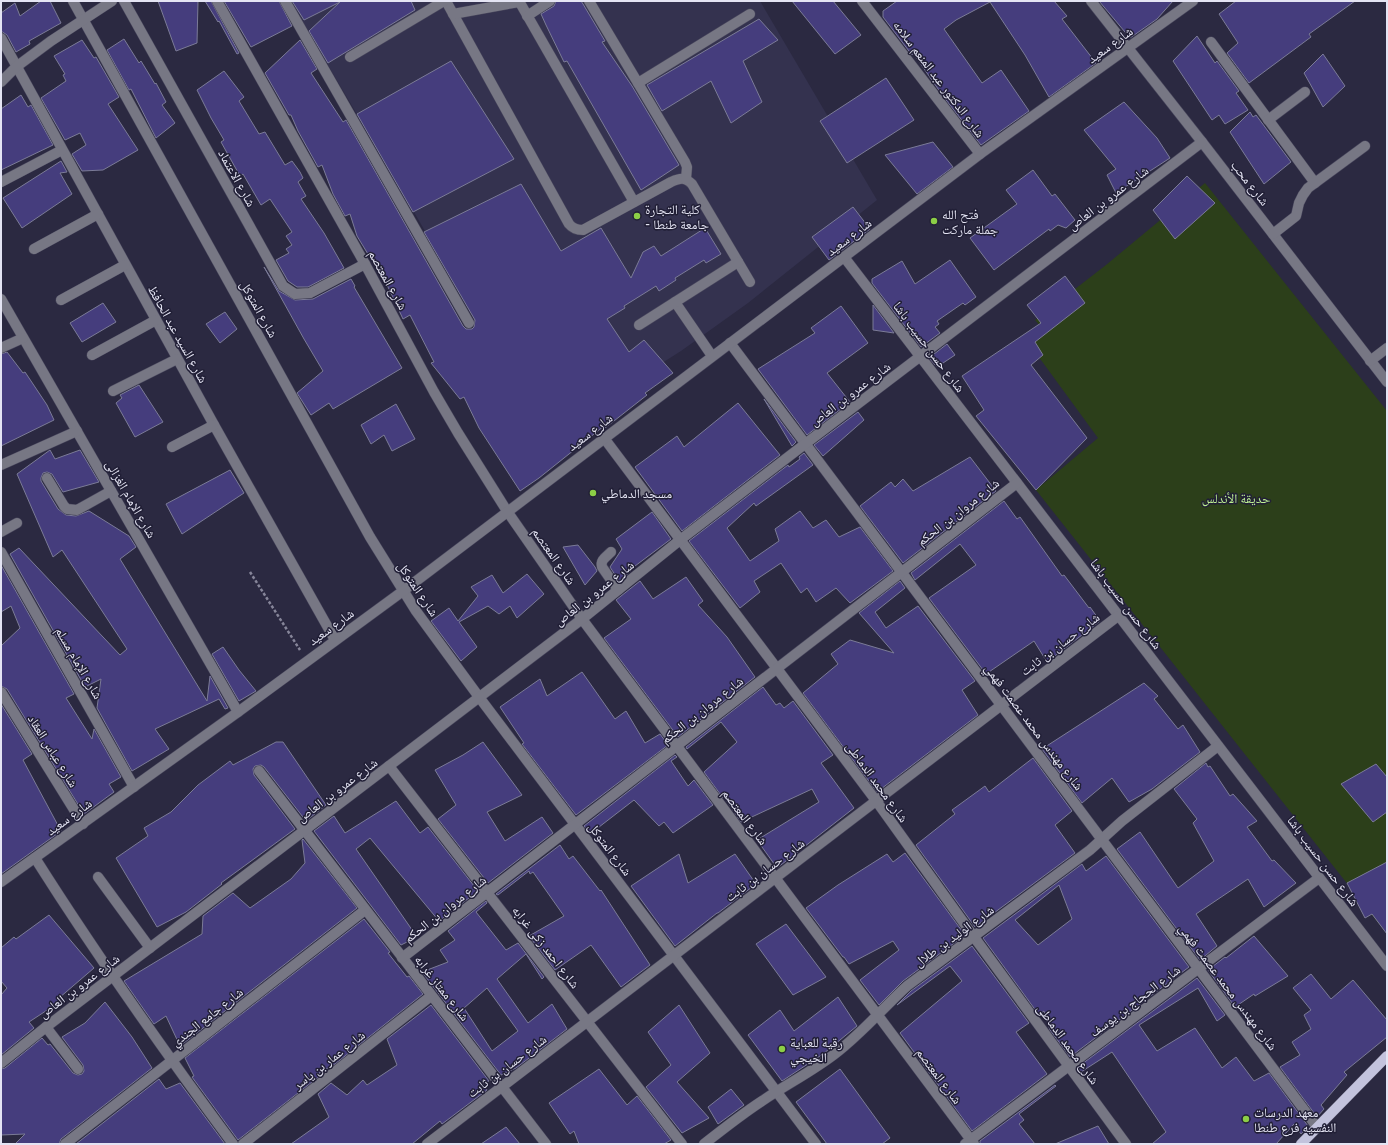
<svg xmlns="http://www.w3.org/2000/svg" width="1388" height="1145" viewBox="0 0 1388 1145" font-family="'IBM Plex Sans','Noto Naskh Arabic',sans-serif">
	<rect width="100%" height="100%" fill="#2b2941"/>
	<path fill="#34324f" d="M290,1h470l117,199 -129,103 -67,48 -137,87 -153,-266z"/>
	<path fill="#2c3f1a" d="M1205,183l182,228v523l-351,-444 62,-52 -68,-93 15,-13 -10,-12 71,-55z"/>
	<g fill="#453d7d" stroke="#7b7b97" fill-rule="evenodd">
		<path d="M41,1h9l11,22 -32,18 1,3 -14,8 -9,-17 -6,-4v-18l14,-10 5,13z"/>
		<path d="M158,1h40l-1,42 -21,8z"/>
		<path d="M205,1h6l28,52 -2,1 -18,-33 -1,1z"/>
		<path d="M224,1h55l13,25 -41,21z"/>
		<path d="M292,1h119l4,9 -87,53 -19,-32 31,-29 -36,18z"/>
		<path d="M556,1h25l2,3 22,37 -3,1 30,44 47,79 -38,25 -74,-129 -3,1 -18,-37 -5,-11 13,-8z"/>
		<path d="M792,1h41l28,34 -26,19z"/>
		<path d="M897,1h157l13,15 -5,3 34,44 -47,34 -24,-42 -35,-53 -34,18 -12,9 38,54 19,-13 28,41 -48,34 -38,-49 -30,-43 -1,2 -29,-38v-6z"/>
		<path d="M1099,1h74l-16,18 -27,19z"/>
		<path d="M1236,1h119l-46,33 2,3 -62,46 -22,-30 11,-10 -19,-29z"/>
		<path d="M759,19l19,21 -35,21 19,41 -31,21 -20,-42 -49,30 -15,-26z"/>
		<path d="M1197,36l18,27 2,-2 22,30 -3,2 12,17 -23,14 -6,-9 -7,5 -39,-59z"/>
		<path d="M124,39l15,24 2,-2 14,23 1,-1 10,19 -4,3 13,18 -19,15 -25,-49 -2,1 -22,-40z"/>
		<path d="M82,40l12,18 2,-1 23,40 -11,7 30,46 -35,20 -21,1 -10,-17 14,-9 -6,-12 -15,7 -24,-42 25,-17 -3,-6 2,-1 -11,-18z"/>
		<path d="M300,40l17,29 -6,4 32,49 3,-2 117,206 3,3h6l2,-2 1,-7 -51,-88 97,-48 40,67 40,-23 30,50 12,-26 11,-6 7,10 44,-28 16,26 -15,9 -2,-3 -29,18 1,2 -17,11 -3,-5 -32,20 1,2 -18,11 22,33 15,-12 29,33 -28,20 2,2 -42,33 -1,-2 -65,52 -19,13 -41,-63 -15,-31 -4,2 -29,-36 3,-1 -24,-47 -7,4 -15,-32 -31,-51 -7,-22 -5,2 -12,-22 -11,-29 -4,2 -20,-36 -7,-16h-2l-24,-42z"/>
		<path d="M1323,54l22,32 -22,21 -19,-34z"/>
		<path d="M451,61l63,98 -101,53 -56,-98z"/>
		<path d="M224,71l20,26 -5,4 20,33 6,-2 20,33 7,-4 8,11 3,6 -5,4 8,14 -5,3 23,34 20,35 -36,19h-11l-9,-6 -12,-21 13,-7 -3,-4 6,-4 -6,-9 6,-4 -22,-33 -9,6 -18,-31 -3,2 -19,-34 3,-2 -13,-22 -14,-28z"/>
		<path d="M886,78l28,42 -67,43 -27,-42z"/>
		<path d="M21,95l7,12 3,-2 22,40 -52,25v-61z"/>
		<path d="M1124,102l33,36 13,20 -54,35 -9,-18 9,-6 -32,-39z"/>
		<path d="M1250,112l3,5 3,-2 35,47 -27,22 -34,-52z"/>
		<path d="M933,142l20,25 -36,27 -32,-39z"/>
		<path d="M61,161l6,11 -7,1 12,21 -50,34 -19,-30z"/>
		<path d="M1033,170l19,26 3,-2 20,26 -9,8 -8,-3 -8,6 -1,-2 -55,41 -24,-32 47,-34 -11,-14z"/>
		<path d="M1187,176l28,27 -40,36 -22,-29z"/>
		<path d="M853,207l17,22 -41,31 -17,-23z"/>
		<path d="M950,260l26,37 -11,8 -2,-2 -26,18 2,3 -4,3 5,6 -19,14 -49,-64v-4l30,-18 13,23z"/>
		<path d="M264,267l15,24 16,9 18,-1 38,-20 4,7 -1,1 48,81 -69,41 -4,-6 -18,12 -14,-22 26,-22 -19,-32z"/>
		<path d="M1065,276l20,27 -50,39 8,13 -12,10 56,73 -51,52 -60,-74 8,-6 -22,-34 79,-53 -14,-18z"/>
		<path d="M103,303l13,19 -34,20 -12,-19z"/>
		<path d="M873,305l21,28 -21,-3z"/>
		<path d="M841,306l27,37 -41,30 23,29 -43,33 -49,-66 57,-36 -4,-5z"/>
		<path d="M225,312l12,17 -17,14 -14,-19z"/>
		<path d="M947,344l8,11 -18,12 -8,-9z"/>
		<path d="M7,352l16,21 2,-1 22,33 7,15 -53,26v-92z"/>
		<path d="M139,385l24,37 -28,15 -19,-34 6,-5 -2,-3z"/>
		<path d="M764,399l32,43 -4,4z"/>
		<path d="M738,403l42,52 -98,76 -47,-64 42,-31 7,11z"/>
		<path d="M396,404l19,35 -23,12 -8,-16 -13,9 -10,-19z"/>
		<path d="M858,412l6,8 -41,36 -9,-11z"/>
		<path d="M50,450l5,9 25,-9 19,32 -36,10 -11,-18 -5,-2 -4,1 -2,5v3l17,28 8,6 10,1 13,-5 40,25 7,11 -16,12 87,142 3,-25 18,32 -3,1 -6,-10 -64,30 14,20 -37,22 -35,-63 4,-29 -16,8 -75,-133 9,-6 101,107 7,-6 -65,-99 -9,7 -36,-83z"/>
		<path d="M804,453l9,12 -57,41 -2,-3 -27,25 23,33 29,-20 -4,-12 25,-18 13,17 13,-8 13,17 21,-10 33,44 -43,32 -14,-15 -20,14 -9,-14 -6,5 -20,-30 -27,18 6,11 -20,16 -51,-67 99,-76 1,2 11,-8 -1,-2z"/>
		<path d="M970,457l26,34 -93,72 -43,-57 31,-24 4,5 8,-8 10,12z"/>
		<path d="M230,470l14,23 -62,41 -16,-30z"/>
		<path d="M1004,501l13,18 3,-2 42,59 2,-1 25,33 1,-1 10,14 -53,41 -13,-21 -48,33 -57,-76 47,-33 -16,-21 -45,36 -4,-7z"/>
		<path d="M652,512l19,27 -40,30 1,1 -13,11 -9,-14 12,-18 -6,-10z"/>
		<path d="M578,545l17,22 2,4 -12,14 -22,-38z"/>
		<path d="M1,565l73,129 -8,4 26,41 2,-10 27,48 -12,7 5,8 -30,22 -77,-125 -6,-3v-40l19,-18 -9,-22 -10,6z"/>
		<path d="M527,574l17,20 -27,24 -7,-12 -11,8 -11,-8 -29,16 18,25 -16,14 -30,-40 18,-13 9,13 20,-25 -7,-9 21,-12 11,18z"/>
		<path d="M686,577l17,24 -5,4 29,32 28,40 -77,60 -74,-99 27,-19 -15,-19 24,-19 13,18z"/>
		<path d="M900,581l5,7 -30,24 11,16 32,-22 57,75 -13,9 16,25 -101,77 -74,-99 35,-29 -7,-10 19,-14 44,13 -35,-40z"/>
		<path d="M223,647l16,23 17,21 -17,10 -27,-47z"/>
		<path d="M582,672l33,47 11,-8 19,32 15,-9 8,11 -92,70 -54,-71 2,-1 -24,-36 40,-28 7,17z"/>
		<path d="M1144,683l14,13 -4,3 24,30 5,-4 17,27 -48,37 -23,13 -17,-24 -30,25 -40,-54z"/>
		<path d="M763,687l13,18 4,-2 4,5 9,-7 40,54 -12,8 33,45 -77,60 -20,-28 62,-38 -7,-13 -71,33 -17,-25 -1,1 -19,-26 33,-30 -16,-20 -34,27 -1,-2z"/>
		<path d="M1,704l31,50 -9,6 38,71 -60,43z"/>
		<path d="M276,742h7l43,63 -20,16 -42,-54 -3,-2 -6,1 -2,3 1,6 41,54 -74,54 1,1 -36,28 -29,15 -41,-69 32,-22 -4,-8 27,-16 27,-27 32,-24 3,4z"/>
		<path d="M483,742l39,53 -35,17 18,29 37,-24 11,16 -65,50 -50,-64 18,-14 -21,-35 28,-15z"/>
		<path d="M675,755l2,2 -6,4 17,25 6,-6 19,25 -40,28 -9,-11 -5,4 -25,-26 -44,34 -6,-8z"/>
		<path d="M1033,758l39,53 -17,14 20,28 -100,74 -59,-82 39,-31 -3,-4 33,-24 4,6z"/>
		<path d="M1206,763l2,4 2,-1 20,30 3,-2 24,27 -10,6 25,34 2,-1 22,23 -32,24 -16,-28 -52,35 21,32 -17,14 -83,-111 23,-17 38,56 36,-27 -21,-38 4,-4 -23,-30z"/>
		<path d="M1376,764l11,13v35l-14,10 -32,-38z"/>
		<path d="M396,801l24,32 8,-6 50,64 -39,30 -69,-83 -14,11 61,88 -16,8 -87,-114 20,-15 11,17z"/>
		<path d="M303,839l54,69 -177,138 -14,-30 -12,8 -30,-43 78,-47 1,-18 30,-23 17,15 41,-29 14,-16 -3,-23z"/>
		<path d="M560,845l9,14 4,-3 27,35 1,-1 49,75 -29,22 -30,-42 -36,25 -26,-34 35,-20 -31,-44 -3,2 -1,-3 -31,24 -2,-1z"/>
		<path d="M905,853l60,82 -62,46 -24,24 -19,-25 39,-30 -6,-9 -44,23 -5,-7h-1l-37,-49 32,-23 49,-31 6,8z"/>
		<path d="M679,854l9,29 47,-29 21,30 -38,29h-1l-42,33 -44,-60z"/>
		<path d="M1106,856l83,111 -119,90 -20,-27 -6,-19 -5,4 -56,-77 99,-74 4,7zM1059,885l13,34 -34,26 -23,-25z"/>
		<path d="M1387,862v72l-15,-20 -7,4 -18,-35z"/>
		<path d="M486,901l1,2 -11,9 30,38 12,-7 26,34 -2,2 -16,-25 -29,25 31,44 24,-19 15,25 -51,39 -15,7 -79,-103 26,-10 -8,-12 15,-10 -7,-9zM487,988l31,43 -26,20 -28,-43z"/>
		<path d="M49,915l45,53 -35,30 2,3 -32,21 5,6 -33,27v-60l6,-7 -6,-7v-33l13,-11 2,2z"/>
		<path d="M364,919l26,33 -2,1 19,24 2,-1 14,18 -88,70 -16,9 2,2 -83,65 -46,-63 2,-1 -9,-18z"/>
		<path d="M786,924l40,53 -33,18 -37,-51z"/>
		<path d="M1254,936l34,40 -33,20 -1,-2 -19,13 -27,-37 17,-13 1,1z"/>
		<path d="M972,946l57,77 -13,9 31,42 -75,57 -72,-98 62,-52 -12,-15 -53,39 14,-14z"/>
		<path d="M1311,974l20,25 22,-19 34,40v17l-43,35 3,3 -26,30 3,4 -7,8 -37,-50 20,-12 -8,-13 19,-13 -7,-14 7,-5 -18,-22z"/>
		<path d="M1197,978l28,37 -8,6 -19,-33 -59,37 18,26 38,-23 27,40 14,-11 18,24 15,-8 39,53 -7,8 -7,-10 -18,20h-124l14,-12 -54,-80 -31,20 -3,-5z"/>
		<path d="M838,997l19,29 -34,28 -41,27 -34,-46 32,-25 14,21z"/>
		<path d="M105,1002l27,35 20,31 -91,71 -2,5h-44l10,-10 -24,1v-66l4,-1 37,-30 6,7 2,-1 23,29 5,2 4,-1 2,-3 -1,-6 -21,-28 23,-14z"/>
		<path d="M431,1005l58,76 -6,3 4,6 -45,34 -2,-3 -28,23h-121l38,-27 -11,-23 13,-11 16,12 16,-15 4,5 30,-20 -10,-26z"/>
		<path d="M679,1005l31,48 -33,29 32,36 -27,15 -36,-46 25,-22 -23,-33z"/>
		<path d="M599,1069l28,36 10,-9 34,44 -7,4h-85l-5,-13 -4,3 -21,-31z"/>
		<path d="M840,1069l50,69 -8,6h-55l-31,-42z"/>
		<path d="M159,1079l7,10 14,-6 45,61h-149z"/>
		<path d="M1055,1085l1,1 -37,28 5,6 -5,4 16,20h-55v-3z"/>
		<path d="M731,1089l13,16 -26,19 -10,-17z"/>
		<path d="M1098,1126l11,18h-54z"/>
		<path d="M506,1127l14,17h-39z"/>
	</g>
	<g fill="none" stroke-linecap="round" stroke-linejoin="round">
		<defs>
			<g id="minor">
				<path d="M73,1l297,536 46,74 63,86 337,447"/>
				<path d="M124,1l159,285 12,8 15,-1 55,-29"/>
				<path d="M217,1l148,263 69,128 24,41 49,78 75,108 392,525"/>
				<path d="M285,1l184,322"/>
				<path d="M446,1l123,223c4,5 8,6 14,6l88,-48c9,-4 14,-5 21,2l58,98"/>
				<path d="M519,1l115,201"/>
				<path d="M589,1l96,161 2,5 -1,12"/>
				<path d="M862,1l118,153"/>
				<path d="M1091,1l111,141 185,240"/>
				<path d="M453,14l66,-12"/>
				<path d="M527,16l23,-15"/>
				<path d="M1,38l213,387 121,215"/>
				<path d="M1211,42l104,141"/>
				<path d="M350,57l94,-56"/>
				<path d="M1,82l15,-15 35,-26 61,-40"/>
				<path d="M638,83l112,-69"/>
				<path d="M1268,120l37,-28"/>
				<path d="M1,182l61,-32"/>
				<path d="M1273,234l23,-18 3,-13 4,-8 5,-7 57,-42"/>
				<path d="M34,249l64,-35"/>
				<path d="M844,257l543,709"/>
				<path d="M1,299l237,413"/>
				<path d="M61,300l64,-35"/>
				<path d="M675,302l37,54"/>
				<path d="M639,325l99,-63"/>
				<path d="M730,343l587,784"/>
				<path d="M1,348l22,-10"/>
				<path d="M92,355l64,-35"/>
				<path d="M1370,361l17,-13"/>
				<path d="M113,391l64,-32"/>
				<path d="M604,438l273,364 97,135 152,207"/>
				<path d="M172,447l42,-22"/>
				<path d="M1,465l76,-34"/>
				<path d="M47,478l17,28 3,3 10,1 34,-19"/>
				<path d="M1,532l16,-9"/>
				<path d="M1,552l133,235"/>
				<path d="M611,552c-5,5 -11,8 -9,15l16,23"/>
				<path d="M1,692l82,132"/>
				<path d="M389,766l293,378"/>
				<path d="M259,771l287,373"/>
				<path d="M35,858c62,98 129,193 198,286"/>
				<path d="M98,877l52,71"/>
				<path d="M1,882l237,-170 165,-121 577,-437 213,-153"/>
				<path d="M402,958l615,-475"/>
				<path d="M46,1027l32,42"/>
				<path d="M1,1063l45,-36 536,-408 98,-79 125,-96 397,-302"/>
				<path d="M65,1144l300,-234"/>
				<path d="M243,1144l188,-148"/>
				<path d="M427,1144l691,-528"/>
				<path d="M704,1144c19,-15 38,-30 58,-43 25,-17 51,-30 74,-48 26,-20 47,-45 71,-67l183,-136 32,-29 96,-75"/>
				<path d="M965,1144l354,-266"/>
			</g>
			<path id="major" d="M1301,1144l86,-88"/>
		</defs>
		<use href="#minor" stroke="#49475d" stroke-width="11"/>
		<use href="#major" stroke="#49475d" stroke-width="11"/>
		<path stroke="#868599" stroke-width="2.5" stroke-dasharray="3 2" stroke-linecap="butt" d="M250,572l50,78"/>
		<use href="#minor" stroke="#777784" stroke-width="10"/>
		<use href="#major" stroke="#c3c3dd" stroke-width="10"/>
	</g>
	<g fill="#8cce46" stroke="#211f36" stroke-width="1.5">
		<circle cx="637" cy="216" r="4"/>
		<circle cx="934" cy="221" r="4"/>
		<circle cx="593" cy="493" r="4"/>
		<circle cx="782" cy="1049" r="4"/>
		<circle cx="1246" cy="1119" r="4"/>
	</g>
	<g text-anchor="middle" dominant-baseline="central" stroke-width="3" stroke-linejoin="round" paint-order="stroke">
		<g font-size="13" fill="#e4e4f3" stroke="#211f36">
			<text transform="translate(1110 45) rotate(-36)">شارع سعيد</text>
			<text transform="translate(939 79) rotate(53)">شارع الدكتور عبد المنعم سلامه</text>
			<text transform="translate(237 178) rotate(61)">شارع الاعتماد</text>
			<text transform="translate(1250 183) rotate(52)">شارع محب</text>
			<text transform="translate(1108 198) rotate(-37)">شارع عمرو بن العاص</text>
			<text transform="translate(849 237) rotate(-37)">شارع سعيد</text>
			<text transform="translate(388 280) rotate(61)">شارع المعتصم</text>
			<text transform="translate(259 309) rotate(61)">شارع المتوكل</text>
			<text transform="translate(178 334) rotate(61)">شارع السيد عبد الحافظ</text>
			<text transform="translate(929 347) rotate(53)">شارع حسن حسيب باشا</text>
			<text transform="translate(850 394) rotate(-37)">شارع عمرو بن العاص</text>
			<text transform="translate(590 432) rotate(-37)">شارع سعيد</text>
			<text transform="translate(131 499) rotate(60)">شارع الإمام الغزالى</text>
			<text transform="translate(958 512) rotate(-38)">شارع مروان بن الحكم</text>
			<text transform="translate(554 556) rotate(55)">شارع المعتصم</text>
			<text transform="translate(418 589) rotate(56)">شارع المتوكل</text>
			<text transform="translate(594 593) rotate(-38)">شارع عمرو بن العاص</text>
			<text transform="translate(1126 604) rotate(53)">شارع حسن حسيب باشا</text>
			<text transform="translate(331 627) rotate(-36)">شارع سعيد</text>
			<text transform="translate(1060 644) rotate(-37)">شارع حسان بن ثابت</text>
			<text transform="translate(79 663) rotate(60)">شارع الإمام مسلم</text>
			<text transform="translate(702 710) rotate(-38)">شارع مروان بن الحكم</text>
			<text transform="translate(1034 727) rotate(53)">شارع مهندس محمد عصمت فهمي</text>
			<text transform="translate(53 751) rotate(58)">شارع عباس العقاد</text>
			<text transform="translate(877 782) rotate(54)">شارع محمد الدماطى</text>
			<text transform="translate(337 790) rotate(-37)">شارع عمرو بن العاص</text>
			<text transform="translate(69 817) rotate(-36)">شارع سعيد</text>
			<text transform="translate(745 817) rotate(53)">شارع المعتصم</text>
			<text transform="translate(610 849) rotate(53)">شارع المتوكل</text>
			<text transform="translate(1323 861) rotate(53)">شارع حسن حسيب باشا</text>
			<text transform="translate(765 870) rotate(-37)">شارع حسان بن ثابت</text>
			<text transform="translate(445 909) rotate(-38)">شارع مروان بن الحكم</text>
			<text transform="translate(954 936) rotate(-36)">شارع الوليد بن طلال</text>
			<text transform="translate(546 947) rotate(52)">شارع احمد زكى غرابه</text>
			<text transform="translate(79 986) rotate(-37)">شارع عمرو بن العاص</text>
			<text transform="translate(1228 987) rotate(53)">شارع مهندس محمد عصمت فهمي</text>
			<text transform="translate(442 988) rotate(52)">شارع ممتاز غرابه</text>
			<text transform="translate(1135 1001) rotate(-37)">شارع الحجاج بن يوسف</text>
			<text transform="translate(207 1017) rotate(-38)">شارع جامع الجندي</text>
			<text transform="translate(1068 1044) rotate(54)">شارع محمد الدماطى</text>
			<text transform="translate(329 1060) rotate(-38)">شارع عمار بن ياسر</text>
			<text transform="translate(507 1066) rotate(-37)">شارع حسان بن ثابت</text>
			<text transform="translate(939 1076) rotate(53)">شارع المعتصم</text>
		</g>
		<g font-size="13" fill="#e4e4f3" stroke="#211f36" text-anchor="start">
			<text x="645" y="209">كلية التجارة<tspan x="645" dy="15">- جامعة طنطا</tspan></text>
			<text x="942" y="214">فتح الله<tspan x="942" dy="15">جملة ماركت</tspan></text>
			<text x="601" y="493">مسجد الدماطي</text>
			<text x="790" y="1042">رقية للعباية<tspan x="790" dy="15">الخيجي</tspan></text>
			<text x="1254" y="1112">معهد الدرسات<tspan x="1254" dy="15">النفسيه فرع طنطا</tspan></text>
		</g>
		<g font-size="13" fill="#bef192" stroke="#211f36">
			<text x="1236" y="498">حديقة الأندلس</text>
		</g>
	</g>
	<rect width="1388" height="1145" fill="none" stroke="#e4e4f3" stroke-width="4"/>
</svg>
